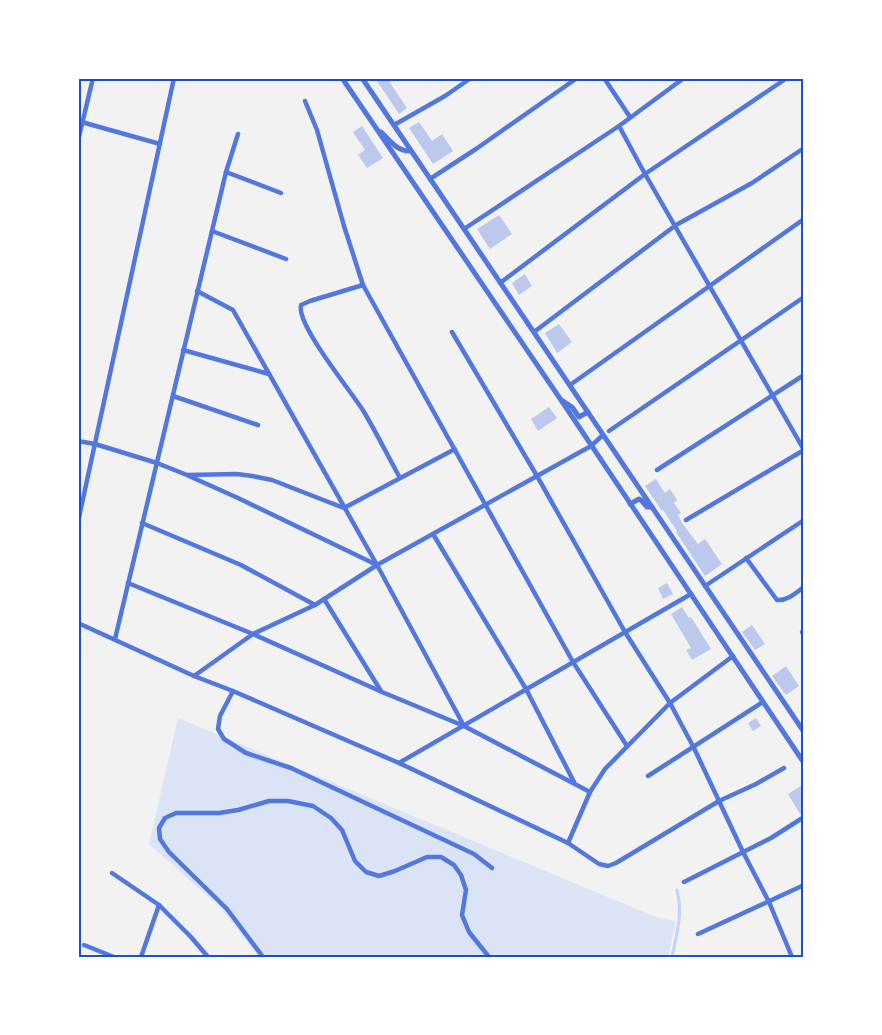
<svg xmlns="http://www.w3.org/2000/svg" width="882" height="1035" viewBox="0 0 882 1035" font-family="Barlow,sans-serif">
	<rect width="100%" height="100%" fill="#f2f2f2"/>
	<path fill="#dbe4f7" d="M178,718l480,200 18,3 -8,36h-409l-38,-49 -72,-64z"/>
	<g fill="none" stroke-linecap="round" stroke-linejoin="round">
		<path stroke="#bfd3fe" stroke-width="3" d="M672,957c5,-25 11,-42 5,-67"/>
	</g>
	<g fill="#bdc9ec">
		<path d="M375,78h12l20,30 -8,6z"/>
		<path d="M419,122l13,19 10,-7 11,17 -20,13 -24,-36z"/>
		<path d="M362,126l21,32 -16,10 -9,-13 7,-5 -12,-18z"/>
		<path d="M499,215l13,19 -22,15 -13,-20z"/>
		<path d="M525,274l7,12 -13,9 -7,-12z"/>
		<path d="M559,324l13,18 -15,11 -12,-20z"/>
		<path d="M549,407l8,11 -19,13 -7,-12z"/>
		<path d="M656,479l9,14 5,-4 7,11 -3,3 7,10 -3,2 4,8 16,21 7,-5 17,25 -17,12 -29,-44 1,-1 -14,-21 -1,1 -17,-25z"/>
		<path d="M667,583l6,11 -10,5 -5,-11z"/>
		<path d="M682,607l7,11 2,-1 20,32 -19,11 -6,-10 5,-2 -20,-34z"/>
		<path d="M752,625l13,19 -10,6 -13,-18z"/>
		<path d="M786,666l13,20 -13,9 -14,-19z"/>
		<path d="M756,718l5,8 -8,5 -5,-8z"/>
		<path d="M804,784v29l-4,1 -12,-20z"/>
	</g>
	<g fill="none" stroke-linecap="round" stroke-linejoin="round">
		<g stroke="#5277de" stroke-width="4.5">
			<path d="M604,78l26,39"/>
			<path d="M305,101l12,29 27,96 19,59 210,377 54,84"/>
			<path d="M78,121l82,23"/>
			<path d="M394,125l51,-29 26,-18"/>
			<path d="M619,126l26,48 159,276"/>
			<path d="M78,141l15,-63"/>
			<path d="M226,172l55,21"/>
			<path d="M430,179l46,-30 101,-71"/>
			<path d="M464,229l155,-103 65,-48"/>
			<path d="M212,231l74,28"/>
			<path d="M500,283l145,-109 142,-96"/>
			<path d="M363,285l-53,16 -9,4c-5,20 51,87 63,107 13,22 24,44 36,66"/>
			<path d="M197,291l36,19 144,255 87,161"/>
			<path d="M452,332l85,144 88,156 45,71 24,45 49,104 26,50 23,55"/>
			<path d="M534,332l142,-107 76,-42 52,-35"/>
			<path d="M183,350l86,24"/>
			<path d="M570,385l234,-166"/>
			<path d="M173,396l85,29"/>
			<path d="M609,431l195,-134"/>
			<path d="M78,441l17,3 62,19 30,12 50,-1 15,2 20,4 72,28 111,-59"/>
			<path d="M657,470l147,-95"/>
			<path d="M189,476l49,22 139,67"/>
			<path d="M686,520l118,-70"/>
			<path d="M78,522l96,-444"/>
			<path d="M142,523l99,42 74,40"/>
			<path d="M433,534l93,155 48,93"/>
			<path d="M746,558l31,42c10,1 19,-7 27,-13"/>
			<path d="M128,583l125,51 129,58 82,34 126,66"/>
			<path d="M705,586l99,-66"/>
			<path d="M324,599l57,92"/>
			<path d="M78,623l116,53 39,15 166,72 169,80 31,21 9,2 8,-3 103,-62 37,-17 28,-16"/>
			<path d="M804,630l-2,2 2,3"/>
			<path d="M115,639l111,-467 12,-38"/>
			<path d="M194,676l59,-42 62,-29 62,-40 214,-119 12,-11"/>
			<path d="M233,691l-13,25 -2,13 6,10 22,14 45,15 183,86 18,14"/>
			<path d="M399,763l292,-169"/>
			<path d="M648,776l115,-74"/>
			<path d="M568,843l22,-51 15,-23 65,-66 63,-47"/>
			<path d="M112,873l47,32 32,32 17,20"/>
			<path d="M684,882l87,-44 33,-21"/>
			<path d="M698,934l106,-49"/>
			<path d="M84,945l30,12"/>
			<path d="M141,957l18,-52"/>
			<path d="M263,957l-36,-48 -58,-57 -9,-13 -1,-11 6,-10 11,-5h43l19,-3 31,-9h19l25,5 18,12 11,12 13,31 11,11 13,4 16,-5 32,-14h14l13,8 7,10 5,15 -4,25 7,17 20,25"/>
		</g>
		<g stroke="#5277de" stroke-width="5">
			<path d="M342,78l219,322 243,363"/>
			<path d="M362,78l442,654"/>
			<path d="M381,132c9,8 16,20 30,19"/>
			<path d="M563,401l9,6 7,10 9,-5"/>
			<path d="M630,504l9,-5 2,1 6,7h5"/>
		</g>
	</g>
	<rect width="882" height="1035" fill="none" stroke="#ffffff" stroke-width="159"/>
	<rect x="80" y="80" width="722" height="876" fill="none" stroke="#1d4ed8" stroke-width="2"/>
</svg>
